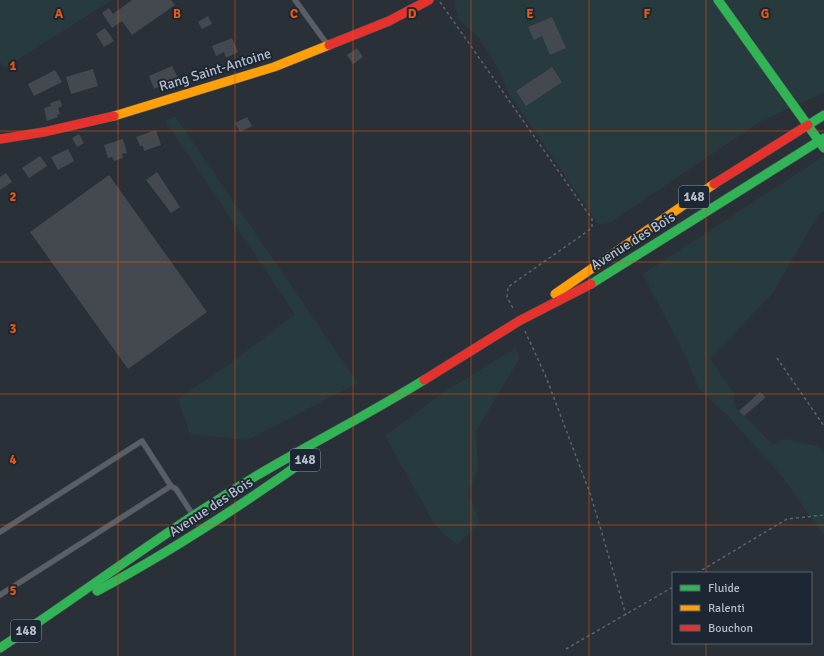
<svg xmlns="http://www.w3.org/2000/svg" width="824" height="656" viewBox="0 0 824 656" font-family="Signika,sans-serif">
	<rect width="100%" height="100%" fill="#2a3038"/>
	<g fill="#273a3e">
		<path d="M0,0h112l-108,68 -4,-6z"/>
		<path d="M454,0h370v93l-63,28 -150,101 -12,3 -91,-133 -10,-23 -19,-31 -21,-19z"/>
		<path d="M175,116l183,267 -111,57 -57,-6 -12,-35 53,-36 64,-49 -130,-193z"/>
		<path d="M824,156v55l-5,3 -47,80 -62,65 25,36 -2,9 39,40 12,-5 34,7 6,5v85l-43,-61 -52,-58 -30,-28 -11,-27 -45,-88z"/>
		<path d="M516,348l4,10 -44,73 2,39 -10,23 12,30 -23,22 -22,-20 -50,-89 59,-44z"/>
	</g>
	<g fill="#444950">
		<path d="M132,0h39l4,5 -43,30 -10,-14 -10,7 -10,-15 7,-5 4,6z"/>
		<path d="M208,16l4,8 -10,5 -4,-7z"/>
		<path d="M552,17l14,31 -16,7 -8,-19 -8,4 -6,-13z"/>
		<path d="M105,28l9,13 -10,6 -8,-13z"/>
		<path d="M232,38l6,14 -12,6 -2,-6 -8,4 -4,-10z"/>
		<path d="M357,48l6,9 -10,7 -6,-9z"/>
		<path d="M172,66l6,12 -24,11 -5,-13z"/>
		<path d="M552,67l10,15 -36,24 -10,-15z"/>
		<path d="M93,69l5,17 -27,8 -5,-17z"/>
		<path d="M55,70l7,12 -28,14 -6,-12z"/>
		<path d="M60,100l2,6 -4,2 2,6 -3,1 1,2 -11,4 -3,-13 7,-2 -1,-3z"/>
		<path d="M247,117l5,9 -12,6 -5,-9z"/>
		<path d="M156,130l5,15 -17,6 -1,-5h-3l-4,-9z"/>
		<path d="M79,134l5,9 -7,4 -5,-9z"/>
		<path d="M123,139l4,14 -5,1 1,4 -9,3 -2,-4 -4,1 -4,-13z"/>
		<path d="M68,149l6,12 -16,9 -7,-13z"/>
		<path d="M40,156l7,10 -18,12 -7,-10z"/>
		<path d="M157,172l23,35 -9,6 -25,-33z"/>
		<path d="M6,173l6,9 -12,8v-13z"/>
		<path d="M109,175l98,137 -79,57 -98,-137z"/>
		<path d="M760,392l6,5 -22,19 -5,-5z"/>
	</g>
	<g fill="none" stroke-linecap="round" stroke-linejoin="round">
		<defs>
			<g id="lane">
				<path d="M295,0l32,44"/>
				<path d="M0,532l142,-91 29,45 5,3 17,26"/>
				<path d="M0,595l171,-109"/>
			</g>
			<g id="fast">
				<path d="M718,0l106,148"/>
				<path d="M808,125l16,-10"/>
				<path d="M819,141l5,-3"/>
				<path d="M591,284l228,-143"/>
				<path d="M97,591c75,-40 145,-86 214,-135"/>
				<path d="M0,648c86,-57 168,-119 256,-172 56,-33 113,-62 168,-96"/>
			</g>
			<g id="slow">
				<path d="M114,116l160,-49 55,-22"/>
				<path d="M555,294l159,-110"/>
			</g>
			<g id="jam">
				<path d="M329,45l60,-24 40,-21"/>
				<path d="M0,139l44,-7 70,-16"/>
				<path d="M714,184l94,-59"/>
				<path d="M424,380l95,-59 72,-37"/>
			</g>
		</defs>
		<use href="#lane" stroke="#484c53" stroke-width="6"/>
		<use href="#fast" stroke="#484c53" stroke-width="10"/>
		<use href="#slow" stroke="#484c53" stroke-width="10"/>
		<use href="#jam" stroke="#484c53" stroke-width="10"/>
		<g stroke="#5d636a" stroke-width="1.5" stroke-dasharray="3 3" stroke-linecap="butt">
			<path d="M440,2l152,217v9l-84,59 -1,10 7,13"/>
			<path d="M525,331l21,46 45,119 35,119"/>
			<path d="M777,358l47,68"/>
			<path d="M697,573l90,-54 37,-4"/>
			<path d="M566,649l107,-62"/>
		</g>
		<use href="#lane" stroke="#5a5e66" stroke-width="5"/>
		<use href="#fast" stroke="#30b455" stroke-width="9"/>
		<use href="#slow" stroke="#ff9f0a" stroke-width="9"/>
		<use href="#jam" stroke="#e5322d" stroke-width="9"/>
	</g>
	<path fill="none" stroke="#e8590c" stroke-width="1" stroke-opacity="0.55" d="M118,0v656M235,0v656M353,0v656M471,0v656M589,0v656M706,0v573M0,131h824M0,262h824M0,394h824M0,525h824M706,643v13"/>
	<g text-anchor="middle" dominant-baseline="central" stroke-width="4" stroke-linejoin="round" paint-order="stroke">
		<g fill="#1d2633" stroke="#878f9c" stroke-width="1">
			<rect x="679" y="186" width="30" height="22" rx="3"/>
			<rect x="290" y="449" width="30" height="22" rx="3"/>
			<rect x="11" y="620" width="30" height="22" rx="3"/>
		</g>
		<g font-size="13" font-weight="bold" fill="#b4bcc9">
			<text x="694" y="197">148</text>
			<text x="305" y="460">148</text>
			<text x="26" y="631">148</text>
		</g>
		<g font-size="14" fill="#b4bcc9" stroke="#1d2633">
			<text transform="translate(215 70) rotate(-17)">Rang Saint-Antoine</text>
			<text transform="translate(633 241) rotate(-32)">Avenue des Bois</text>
			<text transform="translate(211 507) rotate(-33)">Avenue des Bois</text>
		</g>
	</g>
	<g font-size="13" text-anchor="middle" font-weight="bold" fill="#e8590c" stroke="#1d2633" stroke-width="4" stroke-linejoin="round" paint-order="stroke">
		<text x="59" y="18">A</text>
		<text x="177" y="18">B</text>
		<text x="294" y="18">C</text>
		<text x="412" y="18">D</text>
		<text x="530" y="18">E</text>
		<text x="647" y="18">F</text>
		<text x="765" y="18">G</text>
		<text x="13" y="70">1</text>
		<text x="13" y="201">2</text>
		<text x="13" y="333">3</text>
		<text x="13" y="464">4</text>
		<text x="13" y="595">5</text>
	</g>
	<rect x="672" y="572" width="140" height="72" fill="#1d2633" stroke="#59626f"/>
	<rect x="680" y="585" width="20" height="6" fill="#30b455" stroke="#59626f"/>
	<text x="708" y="592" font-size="12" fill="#b4bcc9">Fluide</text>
	<rect x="680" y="605" width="20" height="6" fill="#ff9f0a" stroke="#59626f"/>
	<text x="708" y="612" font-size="12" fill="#b4bcc9">Ralenti</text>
	<rect x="680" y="625" width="20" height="6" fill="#e5322d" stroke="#59626f"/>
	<text x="708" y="632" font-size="12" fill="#b4bcc9">Bouchon</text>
</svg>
